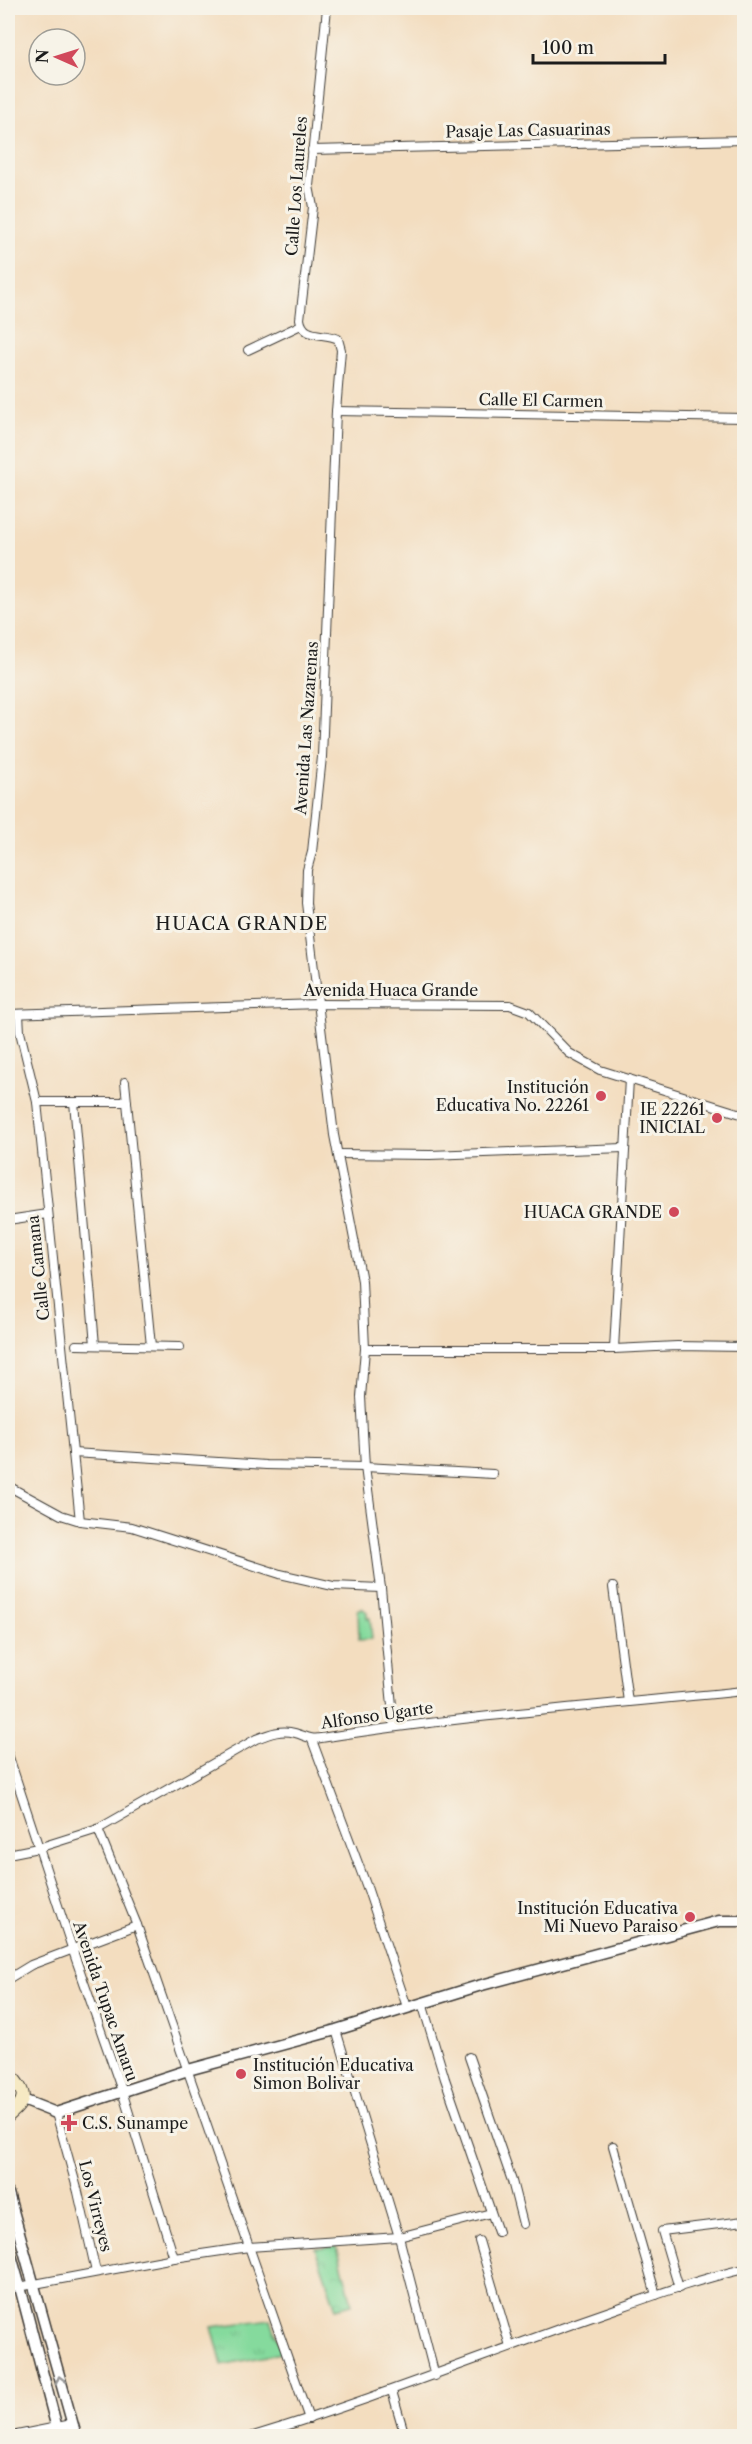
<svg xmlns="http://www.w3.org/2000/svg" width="752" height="2444" viewBox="0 0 752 2444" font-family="'Libre Caslon Text',serif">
	<defs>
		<pattern id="grass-tufts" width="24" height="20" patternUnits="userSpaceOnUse" patternTransform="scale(1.5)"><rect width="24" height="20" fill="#85da9d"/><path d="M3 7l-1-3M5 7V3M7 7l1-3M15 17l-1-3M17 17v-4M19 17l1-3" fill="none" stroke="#72ba87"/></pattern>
		<pattern id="park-crowns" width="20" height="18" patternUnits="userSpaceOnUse" patternTransform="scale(1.5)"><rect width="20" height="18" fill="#85da9d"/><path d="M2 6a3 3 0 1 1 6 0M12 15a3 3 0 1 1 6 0" fill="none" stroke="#72ba87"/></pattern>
	</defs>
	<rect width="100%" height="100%" fill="#f7f3e8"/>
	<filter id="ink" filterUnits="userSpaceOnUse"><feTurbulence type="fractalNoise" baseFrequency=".0167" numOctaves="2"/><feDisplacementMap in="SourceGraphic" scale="12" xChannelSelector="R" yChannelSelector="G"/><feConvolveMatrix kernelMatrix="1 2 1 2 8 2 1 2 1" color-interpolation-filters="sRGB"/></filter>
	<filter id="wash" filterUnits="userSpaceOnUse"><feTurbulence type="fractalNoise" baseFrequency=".008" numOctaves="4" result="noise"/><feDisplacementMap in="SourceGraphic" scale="24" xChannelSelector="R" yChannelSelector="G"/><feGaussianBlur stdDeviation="1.35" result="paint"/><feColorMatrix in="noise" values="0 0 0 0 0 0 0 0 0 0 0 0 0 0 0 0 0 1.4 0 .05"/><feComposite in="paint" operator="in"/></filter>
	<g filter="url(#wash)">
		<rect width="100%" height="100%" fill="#f3ddbf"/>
		<path fill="url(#grass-tufts)" stroke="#507b5c" stroke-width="1.5" d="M271,2319l11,34 -60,12 -10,-38z"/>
		<path fill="url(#park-crowns)" stroke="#507b5c" stroke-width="1.5" d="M337,2246l15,58 -16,4 -21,-60z"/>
		<path fill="#85da9d" stroke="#507b5c" stroke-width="1.5" d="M362,1608l5,4v6h3l2,21 -13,1 -1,-30z"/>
	</g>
	<g filter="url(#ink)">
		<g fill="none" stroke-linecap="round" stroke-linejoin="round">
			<defs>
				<g id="minor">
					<path d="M327,8l-18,178 4,21 -13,112c3,20 23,13 38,20l3,11 -5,61 -14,346 -10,95 -5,18 -1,33 28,232 28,146 3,68 -4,48 4,70 16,121 13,139"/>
					<path d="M312,150l432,-10"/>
					<path d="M248,350l53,-25"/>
					<path d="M336,411l408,7"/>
					<path d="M8,1014l311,-10 191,1 19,7 40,41 31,17 144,45"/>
					<path d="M19,1014l1,18 17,70 43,419"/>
					<path d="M125,1082l26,264"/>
					<path d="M37,1102h90"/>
					<path d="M74,1102l21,243"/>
					<path d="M338,1154l92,1 194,-7"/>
					<path d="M8,1220l40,-6"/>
					<path d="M76,1345l104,2"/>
					<path d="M365,1349h249l63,-3 67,1"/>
					<path d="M614,1349l15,-270"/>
					<path d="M73,1453l193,12 99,2 128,7"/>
					<path d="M8,1486l53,29 19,6 52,6 148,47 53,12 48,2"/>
					<path d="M613,1587l15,115"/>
					<path d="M312,1740l56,150 39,117"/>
					<path d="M8,1754l65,197 49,140 52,167"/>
					<path d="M98,1829l39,96 172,494"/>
					<path d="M8,1854l30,-6 60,-19 158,-90c13,-5 25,-10 39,-6 11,3 15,7 26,5 141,-22 282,-33 423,-47"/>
					<path d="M8,1979l23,-14 106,-40"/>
					<path d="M422,2003l23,76 53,153"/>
					<path d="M336,2030l63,207 36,139"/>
					<path d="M469,2057l43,124 11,43"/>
					<path d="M56,2113l22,79 18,80"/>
					<path d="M613,2146l43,149"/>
					<path d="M479,2241l31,105"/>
					<path d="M679,2288l-17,-57 82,-10"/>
					<path d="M8,2289l166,-31 75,-11 150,-10 92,-24"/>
					<path d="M392,2391l13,45"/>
					<path d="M12,2436l60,-12"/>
					<path d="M253,2436c112,-34 221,-77 331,-116 53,-18 106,-39 160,-51"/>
				</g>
				<g id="tertiary">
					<path d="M23,2100l33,13 132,-43 148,-40 142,-44 241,-65h25"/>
					<path d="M8,2193l68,243"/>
					<path d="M8,2245l12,42 39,149"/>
				</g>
				<path id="secondary" d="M8,2071c16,21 23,26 0,45"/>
			</defs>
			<use href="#minor" stroke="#3c3934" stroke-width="10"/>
			<use href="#tertiary" stroke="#3c3934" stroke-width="13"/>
			<use href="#secondary" stroke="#3c3934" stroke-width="14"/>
			<use href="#minor" stroke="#fff" stroke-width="8"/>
			<use href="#tertiary" stroke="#fff" stroke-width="10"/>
			<use href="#secondary" stroke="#f6e9c3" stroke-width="12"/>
		</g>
		<defs><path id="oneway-chevron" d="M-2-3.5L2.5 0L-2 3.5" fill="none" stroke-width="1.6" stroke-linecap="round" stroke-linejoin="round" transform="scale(1.5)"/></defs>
		<use stroke="#999" href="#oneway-chevron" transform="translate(60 2380) rotate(-106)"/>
	</g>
	<g fill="#d1495b" stroke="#f7f3e8" stroke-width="2">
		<circle cx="601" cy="1096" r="6"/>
		<circle cx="717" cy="1118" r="6"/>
		<circle cx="674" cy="1212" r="6"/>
		<circle cx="690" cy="1917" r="6"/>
		<circle cx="241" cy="2074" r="6"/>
		<path d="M66 2114h6v6h6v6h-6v6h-6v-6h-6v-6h6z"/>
	</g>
	<g text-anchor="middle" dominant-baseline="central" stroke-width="6" stroke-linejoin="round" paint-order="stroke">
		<g font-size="16" fill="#1c1c1c" stroke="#f7f3e8">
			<text transform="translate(528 130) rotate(-1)">Pasaje Las Casuarinas</text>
			<text transform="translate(296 186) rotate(-86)">Calle Los Laureles</text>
			<text transform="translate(541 400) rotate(1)">Calle El Carmen</text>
			<text transform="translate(306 728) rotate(-86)">Avenida Las Nazarenas</text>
			<text x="391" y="990">Avenida Huaca Grande</text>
			<text transform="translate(38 1268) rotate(-96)">Calle Camana</text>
			<text transform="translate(377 1715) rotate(-8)">Alfonso Ugarte</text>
			<text transform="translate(106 2001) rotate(71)">Avenida Tupac Amaru</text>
			<text transform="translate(96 2206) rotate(76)">Los Virreyes</text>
		</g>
		<g font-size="16" fill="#1c1c1c" stroke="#f7f3e8" text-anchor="end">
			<text x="589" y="1087">Institución<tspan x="589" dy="18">Educativa No. 22261</tspan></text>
			<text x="705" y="1109">IE 22261<tspan x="705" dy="18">INICIAL</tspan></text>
			<text x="662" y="1212">HUACA GRANDE</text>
			<text x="678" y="1908">Institución Educativa<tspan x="678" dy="18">Mi Nuevo Paraiso</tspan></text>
			<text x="253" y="2065" text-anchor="start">Institución Educativa<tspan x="253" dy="18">Simon Bolivar</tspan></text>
			<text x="82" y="2123" text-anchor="start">C.S. Sunampe</text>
		</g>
		<g font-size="18" letter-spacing="1.5" fill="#1c1c1c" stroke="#f7f3e8">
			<text x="242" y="924">HUACA GRANDE</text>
		</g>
	</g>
	<rect width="752" height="2444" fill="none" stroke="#f7f3e8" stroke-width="30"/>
	<g transform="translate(57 57) rotate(273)"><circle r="28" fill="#f7f3e8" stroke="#9f9d96" stroke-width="1.5"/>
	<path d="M0-4.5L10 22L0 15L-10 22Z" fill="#d1495b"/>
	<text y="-9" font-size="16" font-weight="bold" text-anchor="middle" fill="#1c1c1c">N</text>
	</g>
	<path d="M533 54v9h132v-9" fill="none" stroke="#1c1c1c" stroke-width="3"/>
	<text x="542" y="54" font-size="18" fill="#1c1c1c" stroke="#f7f3e8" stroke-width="4.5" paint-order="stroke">100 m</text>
</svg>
